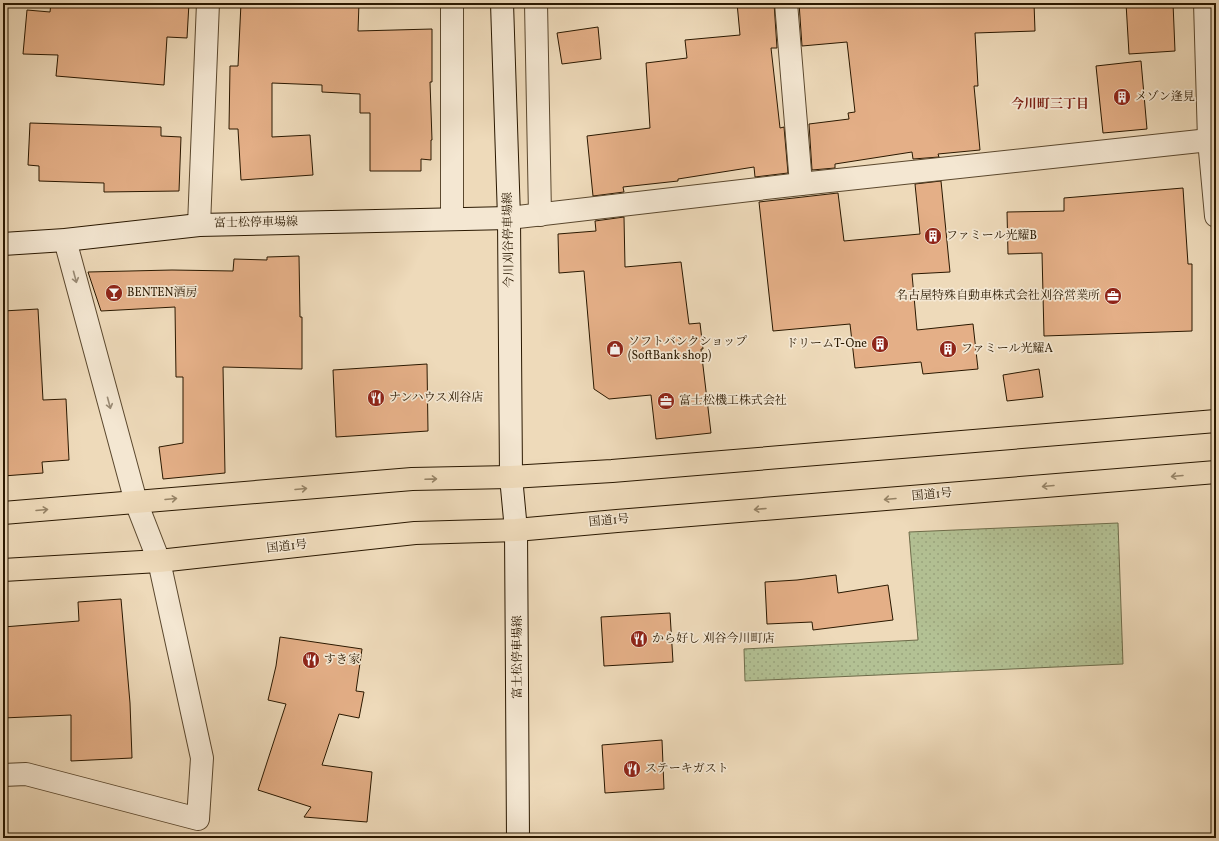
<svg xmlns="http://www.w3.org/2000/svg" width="1219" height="841" viewBox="0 0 1219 841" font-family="Vollkorn,'Noto Serif JP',serif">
	<defs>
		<pattern id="green-dots" width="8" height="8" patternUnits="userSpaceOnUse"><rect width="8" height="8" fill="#b3c194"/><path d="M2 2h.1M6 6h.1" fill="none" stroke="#9aa57e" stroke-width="1.8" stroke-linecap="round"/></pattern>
	</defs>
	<rect width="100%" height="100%" fill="#eedaba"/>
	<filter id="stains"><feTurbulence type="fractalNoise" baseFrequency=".005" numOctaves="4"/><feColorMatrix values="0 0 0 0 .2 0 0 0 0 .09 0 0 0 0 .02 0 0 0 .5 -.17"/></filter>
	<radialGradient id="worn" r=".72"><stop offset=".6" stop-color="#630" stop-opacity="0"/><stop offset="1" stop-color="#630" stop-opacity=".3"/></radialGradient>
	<path fill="url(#green-dots)" stroke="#6e6c4a" d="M1118,523l5,141 -378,17 -1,-32 174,-9 -9,-108z"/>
	<g fill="#e4af87" stroke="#2a1800">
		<path d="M51,3h138l-2,35 -20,-1 -3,48 -108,-9 2,-21 -35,-1 4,-44 23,2z"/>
		<path d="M241,3h118l-1,28 74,-2v53h-2l2,58h-1v20l-10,-1v12h-51v-58h-10v-19l-38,-2v-7l-50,-2v54l38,-2 3,40 -72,5 -3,-51h-9l1,-63h8z"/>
		<path d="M737,3h37l3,45h-6l9,80 4,-1 4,46 -33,4 -1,-10 -76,12v2l-55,6 1,5 -31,4 -6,-60 63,-8 -4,-65 41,-5 -2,-18 55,-5z"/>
		<path d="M799,3h235l1,28 -60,2 3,53h-4l6,64 -42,4 1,3 -26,2 -1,-7 -77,12v4l-23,2 -3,-46 40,-5 -1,-6 7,-1 -8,-70 -45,4z"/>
		<path d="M1126,3h47l2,48 -46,3z"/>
		<path d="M598,27l3,32 -39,5 -5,-31z"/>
		<path d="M1141,61l6,68 -44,4 -7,-67z"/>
		<path d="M30,123l131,4v9l20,1 -2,54 -75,1v-9l-65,-2v-15l-11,-1z"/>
		<path d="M941,181l9,91 -38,2 5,56 56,-6 5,45 -55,5 -2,-12 -66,6 -5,-44 -77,7 -14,-129 79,-9 6,48 76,-7 -5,-50z"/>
		<path d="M1183,188l5,76h4v67l-148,5 -2,-83 -34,1 -1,-42 57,-1v-13z"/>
		<path d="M624,217l1,50 56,-5 8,62 11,-1 3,26h-2l10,84 -55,6 -5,-44 -42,4 -15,-10 -10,-118 -25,2 -1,-39 38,-3 -1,-10z"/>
		<path d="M299,256l1,61h2v52l-79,-2 2,106 -62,6 -4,-32 24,-4v-66h-7l-1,-70 -74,4 -13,-39 84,-2 61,1 1,-12 33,1v-3z"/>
		<path d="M38,309l5,91 23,-1 3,61 -27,2 1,11 -40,3v-165z"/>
		<path d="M427,364l1,67 -92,6 -3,-67z"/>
		<path d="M1039,369l4,28 -36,4 -4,-26z"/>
		<path d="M836,575l2,18 50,-8 5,35 -80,10 -1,-8 -45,2 -2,-42 32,-2z"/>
		<path d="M121,599l9,104 2,55 -61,3v-46l-68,3v-91l76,-6 -1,-19z"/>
		<path d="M670,613l3,49 -69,4 -3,-49z"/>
		<path d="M280,637l82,12 -6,42 8,1 -5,26 -20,-4 -17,51 50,7 -5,50 -63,-5 7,-10 -53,-17 28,-86 -18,-4 8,-34z"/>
		<path d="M662,740l2,49 -59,4 -3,-48z"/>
	</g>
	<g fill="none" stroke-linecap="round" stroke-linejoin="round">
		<defs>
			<g id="minor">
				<path d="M452,3v216"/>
				<path d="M536,3l4,212"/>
				<path d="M786,3l15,181"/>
				<path d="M1205,3l4,137 7,76"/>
				<path d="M509,218l292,-34 408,-44 7,1"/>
				<path d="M199,225l9,-222"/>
				<path d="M3,775l23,-1 172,45 4,-61 -43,-197 -23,-59 -71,-262"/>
			</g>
			<g id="secondary">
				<path d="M502,3l7,215 2,259 5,53 2,308"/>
				<path d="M3,244l62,-4 134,-15 310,-7"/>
			</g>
			<g id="trunk">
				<path d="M3,513l409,-34 99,-2 101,-6 604,-50"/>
				<path d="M3,570l156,-9 256,-28 101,-3 101,-9 599,-49"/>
			</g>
		</defs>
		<use href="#minor" stroke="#5b482e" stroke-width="24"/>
		<use href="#secondary" stroke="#2a1800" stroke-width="24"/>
		<use href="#trunk" stroke="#2a1800" stroke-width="24"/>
		<use href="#minor" stroke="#f4e7d2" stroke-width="22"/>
		<use href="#secondary" stroke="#f4e7d2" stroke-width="22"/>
		<use href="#trunk" stroke="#eedaba" stroke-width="22"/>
	</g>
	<defs><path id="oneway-shaft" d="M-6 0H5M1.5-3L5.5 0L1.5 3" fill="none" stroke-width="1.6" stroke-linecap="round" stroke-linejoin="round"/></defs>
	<g stroke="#998a74">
		<use href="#oneway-shaft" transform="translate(75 277) rotate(75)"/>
		<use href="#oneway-shaft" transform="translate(109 403) rotate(75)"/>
	</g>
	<g stroke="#968366">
		<use href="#oneway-shaft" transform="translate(1177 476) rotate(175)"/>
		<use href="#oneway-shaft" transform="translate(431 479) rotate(-2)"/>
		<use href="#oneway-shaft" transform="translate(1048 486) rotate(175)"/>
		<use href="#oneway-shaft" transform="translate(301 489) rotate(-5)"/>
		<use href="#oneway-shaft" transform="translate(171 499) rotate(-5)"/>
		<use href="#oneway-shaft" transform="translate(890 499) rotate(175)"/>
		<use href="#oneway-shaft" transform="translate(760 509) rotate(175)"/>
		<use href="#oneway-shaft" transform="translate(42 510) rotate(-5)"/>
	</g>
	<defs>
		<symbol id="building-disc" viewBox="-11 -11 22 22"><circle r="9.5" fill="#8f2418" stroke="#f4e7d2"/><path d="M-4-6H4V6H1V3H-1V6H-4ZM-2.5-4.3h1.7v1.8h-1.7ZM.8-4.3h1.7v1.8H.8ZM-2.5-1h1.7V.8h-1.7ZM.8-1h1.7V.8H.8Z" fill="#fff"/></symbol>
		<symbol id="bar-disc" viewBox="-11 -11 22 22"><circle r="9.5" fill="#8f2418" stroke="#f4e7d2"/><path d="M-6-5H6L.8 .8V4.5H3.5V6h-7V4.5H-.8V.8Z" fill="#fff"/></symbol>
		<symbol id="office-disc" viewBox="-11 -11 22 22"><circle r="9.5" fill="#8f2418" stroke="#f4e7d2"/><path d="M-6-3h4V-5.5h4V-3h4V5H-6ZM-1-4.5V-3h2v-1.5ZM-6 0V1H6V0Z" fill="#fff"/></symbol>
		<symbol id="shop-disc" viewBox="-11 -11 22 22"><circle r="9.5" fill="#8f2418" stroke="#f4e7d2"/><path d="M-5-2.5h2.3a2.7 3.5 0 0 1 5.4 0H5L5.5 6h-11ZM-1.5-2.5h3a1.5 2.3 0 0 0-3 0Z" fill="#fff"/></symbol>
		<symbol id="restaurant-disc" viewBox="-11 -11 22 22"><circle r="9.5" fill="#8f2418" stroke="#f4e7d2"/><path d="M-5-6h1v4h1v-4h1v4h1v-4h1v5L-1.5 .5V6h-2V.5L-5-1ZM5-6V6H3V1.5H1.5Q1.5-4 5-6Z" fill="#fff"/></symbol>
	</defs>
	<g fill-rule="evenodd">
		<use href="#building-disc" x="1112" y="87" width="20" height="20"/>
		<use href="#building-disc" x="923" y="226" width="20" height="20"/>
		<use href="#bar-disc" x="104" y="283" width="20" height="20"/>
		<use href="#office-disc" x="1103" y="286" width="20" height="20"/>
		<use href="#building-disc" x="870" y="334" width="20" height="20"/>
		<use href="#shop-disc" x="605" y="339" width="20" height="20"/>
		<use href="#building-disc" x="938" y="339" width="20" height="20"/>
		<use href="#restaurant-disc" x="366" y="388" width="20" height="20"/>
		<use href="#office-disc" x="656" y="391" width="20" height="20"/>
		<use href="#restaurant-disc" x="629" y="629" width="20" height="20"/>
		<use href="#restaurant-disc" x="301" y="650" width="20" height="20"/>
		<use href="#restaurant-disc" x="622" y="759" width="20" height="20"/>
	</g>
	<g text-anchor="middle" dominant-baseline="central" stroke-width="3.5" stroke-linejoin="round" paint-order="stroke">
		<g font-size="12" fill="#2a1800" stroke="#f4e7d2" text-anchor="start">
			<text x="1135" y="97">メゾン逢見</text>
			<text x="946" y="236">ファミール光耀B</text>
			<text x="127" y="293">BENTEN酒房</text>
			<text x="1100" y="296" text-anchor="end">名古屋特殊自動車株式会社刈谷営業所</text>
			<text x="628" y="342">ソフトバンクショップ<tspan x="628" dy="14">(SoftBank shop)</tspan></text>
			<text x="867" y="344" text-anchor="end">ドリームT-One</text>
			<text x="961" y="349">ファミール光耀A</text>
			<text x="389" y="398">ナンハウス刈谷店</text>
			<text x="679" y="401">富士松機工株式会社</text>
			<text x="652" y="639">から好し 刈谷今川町店</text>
			<text x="324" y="660">すき家</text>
			<text x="645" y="769">ステーキガスト</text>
		</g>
		<g font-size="12" fill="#2a1800" stroke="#f4e7d2">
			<text transform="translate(256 223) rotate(-1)">富士松停車場線</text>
			<text transform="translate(509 240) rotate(-91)">今川刈谷停車場線</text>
			<text transform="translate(932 495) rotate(-5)">国道1号</text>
			<text transform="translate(609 521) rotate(-5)">国道1号</text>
			<text transform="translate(287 547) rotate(-6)">国道1号</text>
			<text transform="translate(518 657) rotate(-90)">富士松停車場線</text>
		</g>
		<g font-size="13" font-weight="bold" fill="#7a1f14" stroke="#f4e7d2">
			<text x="1050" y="105">今川町三丁目</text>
		</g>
	</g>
	<rect width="1219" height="841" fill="none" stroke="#eedaba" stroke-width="16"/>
	<rect x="4" y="4" width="1211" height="833" fill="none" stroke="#2a1800" stroke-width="2"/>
	<rect x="8" y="8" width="1203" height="825" fill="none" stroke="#2a1800"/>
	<rect width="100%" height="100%" filter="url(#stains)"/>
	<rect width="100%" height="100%" fill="url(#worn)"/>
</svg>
